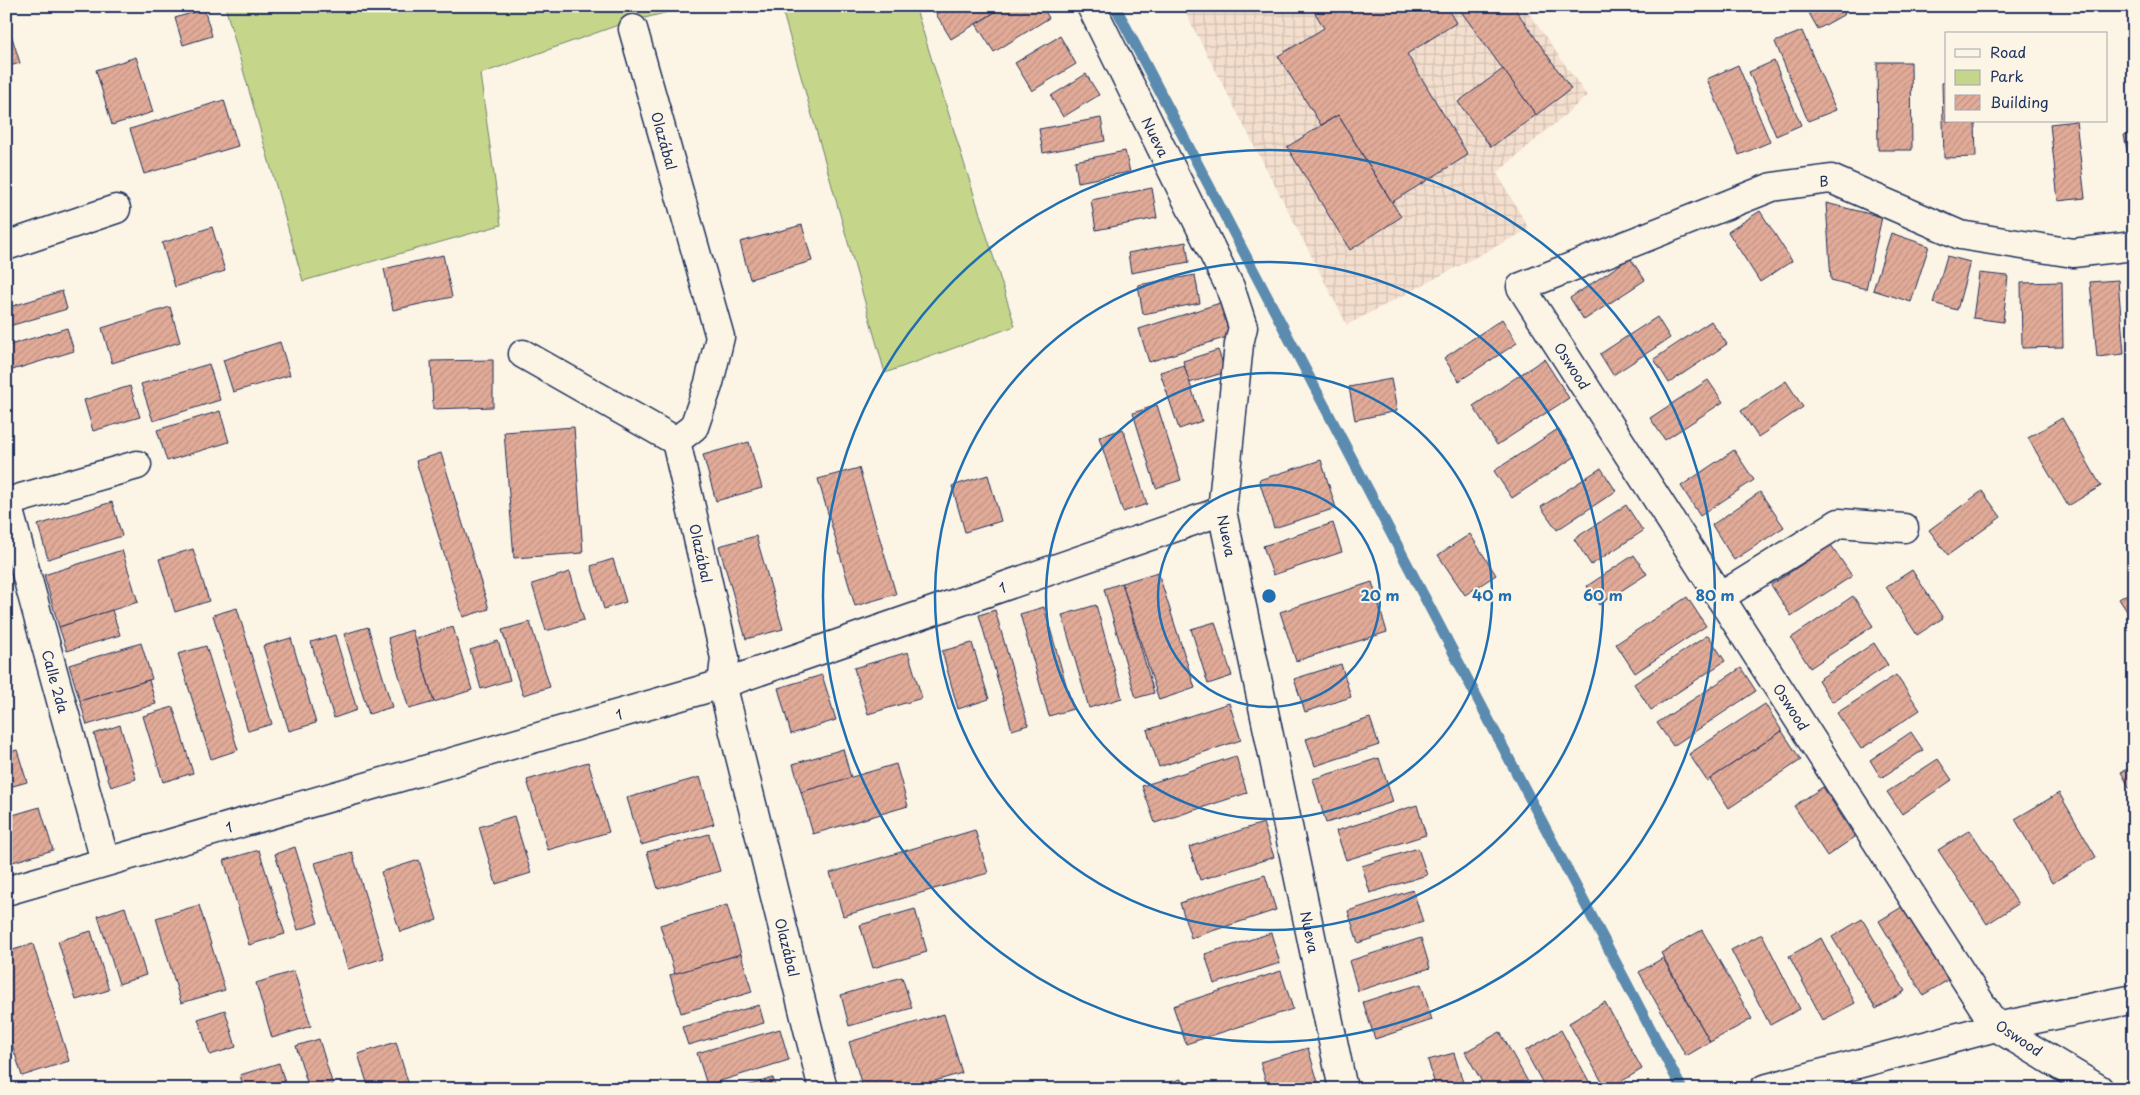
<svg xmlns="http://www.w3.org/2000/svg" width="2140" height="1095" viewBox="0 0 2140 1095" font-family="'Playpen Sans',sans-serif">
	<defs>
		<pattern id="industrial-grid" width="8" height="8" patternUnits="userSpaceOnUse" patternTransform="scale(1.25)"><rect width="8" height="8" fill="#f4dfce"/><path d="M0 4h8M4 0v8" fill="none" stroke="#d1c0b3"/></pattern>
		<pattern id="building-hatch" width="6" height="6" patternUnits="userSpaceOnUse" patternTransform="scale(1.25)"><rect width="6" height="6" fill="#e2ab98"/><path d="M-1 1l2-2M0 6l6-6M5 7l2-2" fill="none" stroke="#c19385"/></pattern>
	</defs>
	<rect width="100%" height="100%" fill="#fcf5e5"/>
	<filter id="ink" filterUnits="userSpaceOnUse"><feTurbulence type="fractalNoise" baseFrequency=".02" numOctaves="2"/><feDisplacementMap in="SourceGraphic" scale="10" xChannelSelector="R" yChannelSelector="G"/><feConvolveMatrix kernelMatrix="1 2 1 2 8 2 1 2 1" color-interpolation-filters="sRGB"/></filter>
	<g filter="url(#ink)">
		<path fill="url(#industrial-grid)" d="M1182,6h342l63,90 -90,77 32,56 -182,96z"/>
		<g fill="#c5d68a" stroke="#708274">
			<path d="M225,6h467l-71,18 -141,50 21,151 -198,56z"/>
			<path d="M781,6h134l100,320 -130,47z"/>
		</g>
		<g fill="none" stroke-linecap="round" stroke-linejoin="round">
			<path stroke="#5b8bb0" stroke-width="11" d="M1115,6l567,1083"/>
		</g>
		<g fill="url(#building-hatch)" stroke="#1b2f5e">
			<path d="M948,6h57l-54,33 -15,-25z"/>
			<path d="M1005,6h37l7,12 -55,34 -18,-28z"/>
			<path d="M1311,6h135l10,17 -49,31 61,101 -76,47 -54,-87 -17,10 -43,-69 46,-28z"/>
			<path d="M1466,6h47l58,83 -35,26 -76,-105z"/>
			<path d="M1805,6h36l4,8 -27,15z"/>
			<path d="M204,9l8,27 -29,9 -8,-27z"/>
			<path d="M6,18l14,45 -14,4z"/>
			<path d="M1802,31l34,79 -28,11 -33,-79z"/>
			<path d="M1060,36l16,28 -44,27 -17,-28z"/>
			<path d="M136,57l17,55 -41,13 -16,-55z"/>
			<path d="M1774,61l27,64 -25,11 -27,-64z"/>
			<path d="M1877,62h34l1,88h-34z"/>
			<path d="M1738,65l32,77 -31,13 -32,-76z"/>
			<path d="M1503,69l33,46 -45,32 -33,-45z"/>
			<path d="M1086,74l13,21 -36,22 -12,-21z"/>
			<path d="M1946,82v39h29l1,36 -32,1 -2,-75z"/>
			<path d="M224,100l14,46 -94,28 -14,-45z"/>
			<path d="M1338,115l63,102 -51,33 -63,-103z"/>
			<path d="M1101,118l4,23 -62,12 -4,-24z"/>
			<path d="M2076,121l9,77 -27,3 -8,-77z"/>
			<path d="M2134,133v52l-10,-50z"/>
			<path d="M1125,151l5,21 -52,10 -3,-21z"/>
			<path d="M1152,188l5,30 -61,12 -5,-30z"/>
			<path d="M1826,203l56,14 -16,72 -35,-9z"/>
			<path d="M1760,211l32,50 -32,21 -32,-50z"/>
			<path d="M802,225l10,36 -62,18 -10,-37z"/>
			<path d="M212,227l13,44 -50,16 -13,-44z"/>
			<path d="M1891,233l38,13 -18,56 -38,-12z"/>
			<path d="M1186,242l3,20 -58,11 -3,-20z"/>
			<path d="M443,255l9,42 -59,13 -9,-41z"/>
			<path d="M1947,256l23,6 -13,48 -24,-7z"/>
			<path d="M1630,258l15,22 -61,40 -14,-22z"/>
			<path d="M1979,273l29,3 -5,46 -30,-4z"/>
			<path d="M1195,275l5,28 -57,11 -5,-29z"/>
			<path d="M2118,280l6,74 -27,3 -7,-75z"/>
			<path d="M2062,282l1,65 -41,1 -1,-65z"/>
			<path d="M62,291l5,18 -61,18v-19z"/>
			<path d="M1220,303l10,33 -81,26 -10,-33z"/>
			<path d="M170,307l10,35 -68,21 -10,-35z"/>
			<path d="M1657,317l13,21 -57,37 -13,-21z"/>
			<path d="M1502,319l15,24 -58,38 -15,-23z"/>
			<path d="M1711,321l16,23 -58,39 -15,-24z"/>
			<path d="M67,328l7,23 -68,21v-26z"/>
			<path d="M280,342l10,33 -57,17 -10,-32z"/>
			<path d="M1218,350l8,22 -37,11 -6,-22z"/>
			<path d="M1544,359l25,39 -72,47 -24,-39z"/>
			<path d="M493,360v47l-60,2 -2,-48z"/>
			<path d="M209,364l11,36 -67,21 -12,-37z"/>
			<path d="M1184,365l18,56 -23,8 -19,-57z"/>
			<path d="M1391,379l6,32 -42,9 -6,-33z"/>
			<path d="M1708,380l15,22 -58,38 -15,-22z"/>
			<path d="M1786,381l17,26 -45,30 -17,-26z"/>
			<path d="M130,386l10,31 -47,14 -9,-31z"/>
			<path d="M1157,405l24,75 -25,8 -23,-75z"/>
			<path d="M220,411l9,31 -62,19 -10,-31z"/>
			<path d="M2062,418l39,68 -33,20 -40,-68z"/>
			<path d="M574,427l9,126 -69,5 -10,-126z"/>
			<path d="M1123,429l24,75 -24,8 -24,-75z"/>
			<path d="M1558,429l18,27 -64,42 -18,-27z"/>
			<path d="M749,442l13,46 -46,13 -13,-46z"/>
			<path d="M1734,450l20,30 -54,36 -19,-30z"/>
			<path d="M441,453l48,156 -26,8 -47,-156z"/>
			<path d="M1321,460l15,48 -62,20 -15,-48z"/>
			<path d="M859,468l37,126 -41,12 -37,-127z"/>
			<path d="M1601,468l15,23 -59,39 -16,-23z"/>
			<path d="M988,475l13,46 -36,11 -13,-46z"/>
			<path d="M1982,491l19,26 -53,38 -19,-25z"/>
			<path d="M1760,492l24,35 -50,33 -22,-35z"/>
			<path d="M112,502l10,34 -74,23 -10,-34z"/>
			<path d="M1626,505l17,26 -52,34 -17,-26z"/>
			<path d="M1333,523l9,29 -69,23 -10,-29z"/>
			<path d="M1470,534l26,41 -31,20 -27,-40z"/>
			<path d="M756,536l27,93 -37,10 -27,-93z"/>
			<path d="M1831,545l21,31 -61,40 -20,-31z"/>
			<path d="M193,549l16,52 -34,11 -16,-53z"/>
			<path d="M122,550l16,52 -79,25 -15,-52z"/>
			<path d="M1634,555l13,19 -48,31 -12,-19z"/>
			<path d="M613,559l13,43 -22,7 -13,-43z"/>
			<path d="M1912,570l31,48 -26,17 -31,-48z"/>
			<path d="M570,572l14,48 -38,11 -14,-47z"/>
			<path d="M1158,572l37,116 -36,12 -37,-117z"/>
			<path d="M1372,582l15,50 -91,29 -16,-49z"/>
			<path d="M1122,583l32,110 -18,5 -32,-109z"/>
			<path d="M2134,590v32l-15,-23z"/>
			<path d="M1853,596l20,30 -63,42 -19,-30z"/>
			<path d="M1687,597l19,29 -71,47 -19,-29z"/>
			<path d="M1096,605l26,93 -33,10 -27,-93z"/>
			<path d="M1044,607l29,102 -24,7 -29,-102z"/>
			<path d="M237,608l35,116 -24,7 -35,-116z"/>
			<path d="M112,610l8,25 -53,16 -8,-24z"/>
			<path d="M995,610l33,115 -16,5 -33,-115z"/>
			<path d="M530,622l20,65 -27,8 -21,-65z"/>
			<path d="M1215,622l17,54 -24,8 -17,-55z"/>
			<path d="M368,627l24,80 -23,7 -25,-80z"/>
			<path d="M453,627l19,63 -38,12 -19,-63z"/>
			<path d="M412,630l22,72 -25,7 -21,-71z"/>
			<path d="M335,635l22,75 -23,8 -23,-76z"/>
			<path d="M1708,635l17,26 -74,49 -17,-26z"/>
			<path d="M291,638l25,85 -27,8 -26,-85z"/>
			<path d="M498,641l12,39 -29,9 -11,-39z"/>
			<path d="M141,643l11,36 -72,22 -11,-36z"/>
			<path d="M972,643l17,56 -31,10 -16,-58z"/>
			<path d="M1874,643l14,22 -56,37 -14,-22z"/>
			<path d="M206,646l32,104 -27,9 -33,-105z"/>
			<path d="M908,652l14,46 -54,16 -14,-46z"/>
			<path d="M1341,664l10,33 -46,15 -11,-33z"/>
			<path d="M1741,668l15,23 -83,55 -16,-23z"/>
			<path d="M822,675l14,45 -45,14 -13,-46z"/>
			<path d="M1896,675l24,35 -59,39 -24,-36z"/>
			<path d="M149,680l7,24 -69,21 -7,-24z"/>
			<path d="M1229,703l12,37 -82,27 -12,-37z"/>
			<path d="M1765,704l17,27 -75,50 -18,-27z"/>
			<path d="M173,707l20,66 -30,9 -20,-66z"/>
			<path d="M1370,718l9,27 -64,21 -9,-27z"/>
			<path d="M120,725l16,54 -25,8 -17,-53z"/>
			<path d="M1782,731l19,29 -72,48 -19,-29z"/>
			<path d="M1911,732l12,18 -42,28 -11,-18z"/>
			<path d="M843,749l8,29 -50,14 -8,-28z"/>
			<path d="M17,750l10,32 -21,6v-35z"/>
			<path d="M1236,756l11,37 -92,30 -13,-37z"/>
			<path d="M1379,758l14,44 -67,21 -13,-44z"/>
			<path d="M1938,759l14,21 -50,34 -15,-22z"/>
			<path d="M588,762l21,70 -61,18 -21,-70z"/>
			<path d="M896,764l12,42 -95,28 -12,-42z"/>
			<path d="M2134,766v30l-13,-24z"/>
			<path d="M700,777l14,47 -73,21 -14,-47z"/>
			<path d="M1823,787l32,50 -28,19 -33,-50z"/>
			<path d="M2059,793l37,64 -44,26 -37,-64z"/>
			<path d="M1417,805l9,30 -80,25 -10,-29z"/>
			<path d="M40,807l13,43 -47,14v-47z"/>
			<path d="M514,816l17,57 -35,11 -17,-57z"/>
			<path d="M1263,823l11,34 -74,23 -11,-33z"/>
			<path d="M975,830l13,43 -145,43 -13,-43z"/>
			<path d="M1970,830l48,74 -31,20 -49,-74z"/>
			<path d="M709,834l11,37 -62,18 -11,-37z"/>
			<path d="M295,847l23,76 -20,7 -23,-76z"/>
			<path d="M1418,848l9,27 -57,18 -8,-27z"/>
			<path d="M259,850l26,84 -36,11 -25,-85z"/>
			<path d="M352,852l32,106 -36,11 -33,-106z"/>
			<path d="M419,860l18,60 -37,12 -19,-60z"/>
			<path d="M1265,875l11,35 -85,28 -11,-35z"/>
			<path d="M1413,890l10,32 -65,21 -10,-32z"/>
			<path d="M199,905l26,85 -44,13 -25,-85z"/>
			<path d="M727,905l14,49 -66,20 -15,-49z"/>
			<path d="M1905,905l45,74 -27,16 -44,-74z"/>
			<path d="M125,907l21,68 -27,9 -21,-68z"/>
			<path d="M915,909l12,43 -54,16 -13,-43z"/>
			<path d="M1862,919l43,72 -29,18 -44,-72z"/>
			<path d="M1702,930l50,89 -42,23 -49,-89z"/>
			<path d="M91,931l18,59 -33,10 -18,-59z"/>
			<path d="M1271,933l9,30 -66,21 -9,-30z"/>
			<path d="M1762,934l38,75 -30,16 -39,-75z"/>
			<path d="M1421,938l9,30 -72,23 -9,-30z"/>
			<path d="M1821,938l34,65 -32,17 -34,-64z"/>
			<path d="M33,944l36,117 -47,15 -16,-51v-73z"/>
			<path d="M741,954l11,38 -71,21 -11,-38z"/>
			<path d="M1663,958l47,84 -24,14 -47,-84z"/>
			<path d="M294,971l17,55 -39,12 -16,-55z"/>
			<path d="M1281,971l12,38 -107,35 -13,-38z"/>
			<path d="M902,977l10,31 -63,18 -8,-31z"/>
			<path d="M1421,984l11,36 -57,19 -12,-37z"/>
			<path d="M1605,1002l37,67 -33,20h-3l-37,-66z"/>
			<path d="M759,1005l5,18 -76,22 -6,-18z"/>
			<path d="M225,1010l11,37 -26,8 -12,-36z"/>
			<path d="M944,1014l18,59 -54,16h-45l-14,-47z"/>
			<path d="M780,1029l9,31 -82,25 -10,-32z"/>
			<path d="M1561,1030l30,55 -6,4h-39l-21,-38z"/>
			<path d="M1500,1032l32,57h-46l-21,-37z"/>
			<path d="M319,1039l15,50h-25l-13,-43z"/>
			<path d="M396,1042l14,47h-41l-11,-35z"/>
			<path d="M1308,1048l12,41h-52l-8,-27z"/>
			<path d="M1454,1053l11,36h-29l-8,-29z"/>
			<path d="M279,1063l8,26h-43l-4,-14z"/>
			<path d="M773,1078l3,11h-39z"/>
			<path d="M1181,1079l2,10h-26v-3z"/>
			<path d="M1419,1082l2,7h-25z"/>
		</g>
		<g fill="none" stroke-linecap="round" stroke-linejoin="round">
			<defs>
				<g id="minor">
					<path id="s1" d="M1091,6l139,281 13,40 -4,17 -17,167 121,578"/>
					<path id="s2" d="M633,29l87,308 -11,46 -15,44 -18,14"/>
					<path d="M6,246l110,-37"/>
					<path d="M523,354l153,87"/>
					<path id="s3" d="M676,441l49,217 -3,26 101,405"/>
					<path id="s4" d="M6,500l99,361"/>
					<path d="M7,502l130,-37"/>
					<path d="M1720,597l119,-74 65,5"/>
					<path id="s5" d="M6,891l716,-207 500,-173"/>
					<path d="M1764,1089l232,-62 138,-28"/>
					<path d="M2099,1089l-103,-62 -475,-740 251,-100 59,-8 129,56 113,18 61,-7"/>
				</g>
			</defs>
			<use href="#minor" stroke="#1b2f5e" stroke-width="31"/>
			<use href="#minor" stroke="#fcf5e5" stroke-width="28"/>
		</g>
	</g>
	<g fill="none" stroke="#1f6fb2" stroke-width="2.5">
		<circle cx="1269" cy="596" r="111"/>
		<circle cx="1269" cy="596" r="223"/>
		<circle cx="1269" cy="596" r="334"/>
		<circle cx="1269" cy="596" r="446"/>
	</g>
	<g text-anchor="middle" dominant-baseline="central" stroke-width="4" stroke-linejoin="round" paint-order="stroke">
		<g font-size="14" fill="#1b2f5e" stroke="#fcf5e5">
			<text stroke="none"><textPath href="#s1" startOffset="146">Nueva</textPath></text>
			<text stroke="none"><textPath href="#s2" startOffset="116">Olazábal</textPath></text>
			<text transform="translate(1824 181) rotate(-2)">B</text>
			<text transform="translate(1572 366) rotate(57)">Oswood</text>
			<text stroke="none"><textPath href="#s1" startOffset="566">Nueva</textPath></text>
			<text stroke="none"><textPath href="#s3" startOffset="115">Olazábal</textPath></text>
			<text stroke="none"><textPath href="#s5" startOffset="1042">1</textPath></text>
			<text stroke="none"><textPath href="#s4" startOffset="188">Calle 2da</textPath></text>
			<text transform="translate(1791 707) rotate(57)">Oswood</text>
			<text stroke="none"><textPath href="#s5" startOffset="638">1</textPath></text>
			<text stroke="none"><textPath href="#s5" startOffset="232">1</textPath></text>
			<text stroke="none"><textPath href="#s1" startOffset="971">Nueva</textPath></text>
			<text stroke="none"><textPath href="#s3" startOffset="520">Olazábal</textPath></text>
			<text transform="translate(2019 1038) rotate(34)">Oswood</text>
		</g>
	</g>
	<circle cx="1269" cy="596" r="8" fill="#1f6fb2" stroke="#fcf5e5" stroke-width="2.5"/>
	<g font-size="15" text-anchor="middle" font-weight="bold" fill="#1f6fb2" stroke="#fcf5e5" stroke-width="4" stroke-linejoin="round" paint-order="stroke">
		<text x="1380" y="601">20 m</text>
		<text x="1492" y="601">40 m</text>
		<text x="1603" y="601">60 m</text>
		<text x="1715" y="601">80 m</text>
	</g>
	<rect width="2140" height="1095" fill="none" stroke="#fcf5e5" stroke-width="25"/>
	<rect x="12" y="12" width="2115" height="1070" fill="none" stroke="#1b2f5e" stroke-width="2" filter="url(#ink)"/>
	<rect x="1945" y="32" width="162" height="90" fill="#fcf5e5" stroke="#a2a6af"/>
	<rect x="1955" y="49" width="25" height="8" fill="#fcf5e5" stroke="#a2a6af"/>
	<text x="1990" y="58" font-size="15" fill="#1b2f5e">Road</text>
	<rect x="1955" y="70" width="25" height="15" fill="#c5d68a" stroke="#a2a6af"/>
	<text x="1990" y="82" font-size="15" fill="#1b2f5e">Park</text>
	<rect x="1955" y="95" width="25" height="15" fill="url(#building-hatch)" stroke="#a2a6af"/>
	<text x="1990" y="108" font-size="15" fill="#1b2f5e">Building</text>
</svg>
